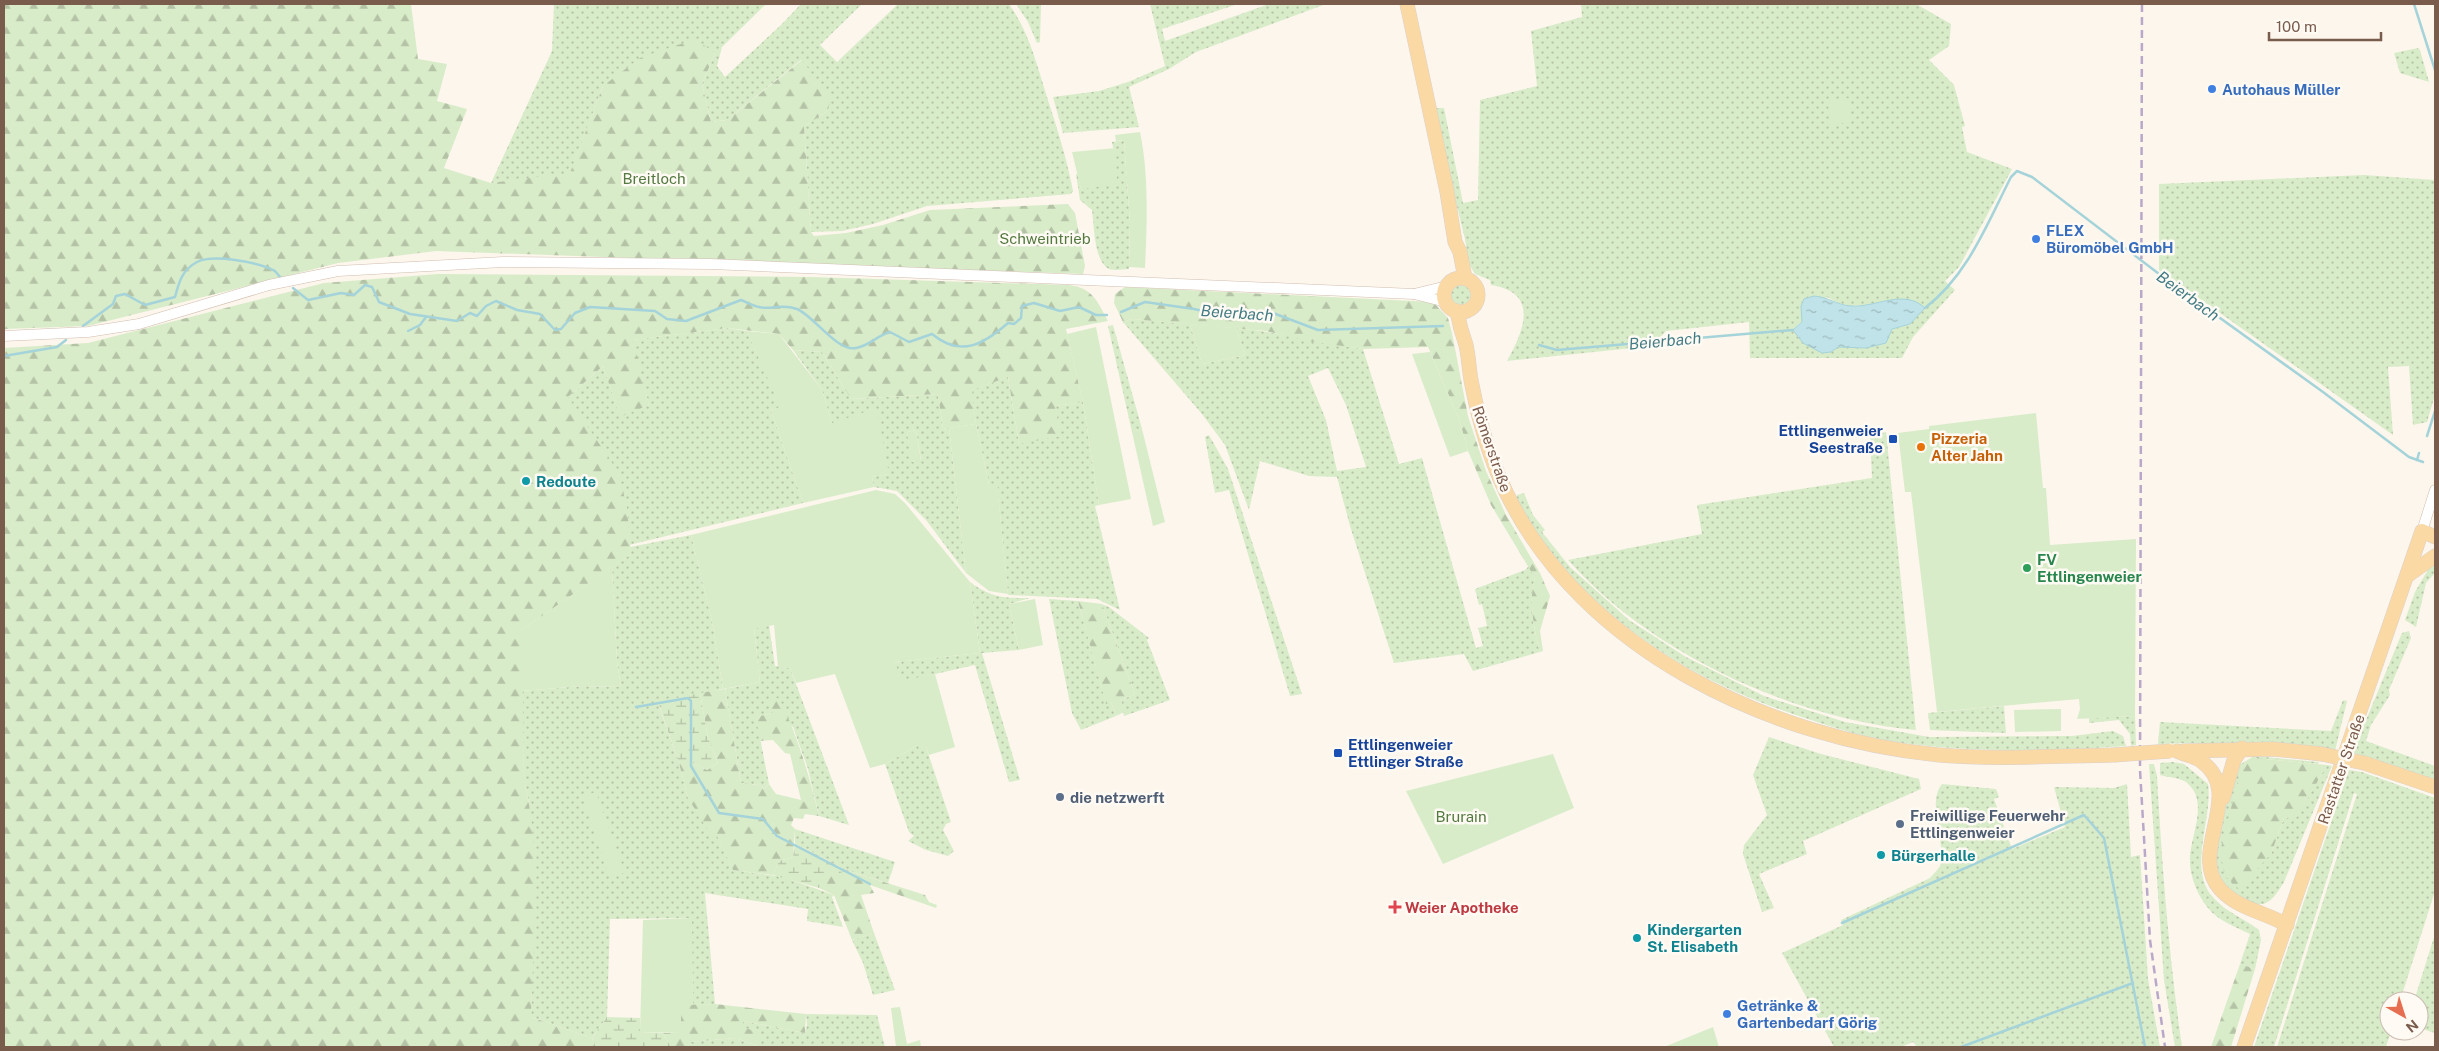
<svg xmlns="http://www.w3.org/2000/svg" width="2439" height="1051" viewBox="0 0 2439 1051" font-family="'Public Sans',sans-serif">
	<defs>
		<pattern id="grass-dots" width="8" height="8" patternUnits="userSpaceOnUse" patternTransform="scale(1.25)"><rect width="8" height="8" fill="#d8ecc9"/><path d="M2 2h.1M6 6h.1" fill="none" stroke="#b4c2a5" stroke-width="1.8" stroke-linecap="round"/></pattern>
		<pattern id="forest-firs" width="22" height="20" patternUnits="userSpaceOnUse" patternTransform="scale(1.25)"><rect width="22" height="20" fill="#d8ecc9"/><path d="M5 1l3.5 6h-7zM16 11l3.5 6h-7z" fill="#b4c2a5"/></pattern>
		<pattern id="wetland-marsh" width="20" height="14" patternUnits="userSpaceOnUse" patternTransform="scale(1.25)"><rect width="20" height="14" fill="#d8ecc9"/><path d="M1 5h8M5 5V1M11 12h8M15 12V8" fill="none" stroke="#b4c2a5"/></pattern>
		<pattern id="water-ripples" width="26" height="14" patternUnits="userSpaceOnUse" patternTransform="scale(1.25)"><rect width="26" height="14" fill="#bfe3e8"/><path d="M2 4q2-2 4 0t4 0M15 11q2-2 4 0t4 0" fill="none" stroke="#a0bbbe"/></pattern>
	</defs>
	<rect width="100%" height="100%" fill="#fdf6ec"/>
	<g fill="url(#grass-dots)" fill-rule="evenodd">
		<path d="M554,4h212l-44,43 -5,19 8,11 57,-53 19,-20h61l-42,41 17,17 61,-58h111c20,28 28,61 38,93 10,31 20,62 26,94l-2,3 -144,12 -54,18 -31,7 -31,1 -7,-105 23,-16 -26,-51 -74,60 -16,2 -9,-38 13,-31 -112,33 -33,88 -79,9 61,-132z"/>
		<path d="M1016,4h25l-1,38 -3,1 -9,-21z"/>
		<path d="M1150,4h88l-76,25 3,12 104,-37h57l-130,48 -27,17 -40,18 10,40 -76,6 -10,-36 46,-6 29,-9 37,-16z"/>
		<path d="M1581,4h335l35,20 -2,22 -20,14 25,25 11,41 -3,1 5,25 45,17 -53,98 -14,14 10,9 -42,47 -11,21h-152l-1,-36 -83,9 -14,15 -145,15c17,-31 33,-68 -16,-76l-1,-5 -15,-6 -6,-10 -4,-25 -32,-131h11l19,95 15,-3 2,-100 57,-14 -6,-55 51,-14zM1827,297l11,6 13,3 17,-1 16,-4 33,14 -7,9 -18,5 -26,19 -28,-1 -7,5 -9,1 -19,-10 -10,-13z"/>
		<path d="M2418,48l2,2 9,32 -29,-9 -6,-20z"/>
		<path d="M1124,140l6,83 -1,46c-6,0 -15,2 -20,0 -15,-7 -15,-45 -17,-59l-12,-10 -4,-26h2l3,15 34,-41h-2l-1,-6z"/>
		<path d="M2364,175l71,5v215l-8,27 -14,3 -4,-59 -21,1 5,68 -234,-165v-86z"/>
		<circle cx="1461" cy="294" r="12"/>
		<path d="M1132,319l58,5 12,40 43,-9 -9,-27c43,4 85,15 127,21l36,115 23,-6 54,190 7,-2 -5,-18 9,-2 -5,-22 -3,1 -4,-16 50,-19 4,-4 6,12c-7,22 -1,52 5,74l-67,19 -9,-17 -70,9 -44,-137 -13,-49 -28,-1 -49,-15 -11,49 -24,-65 -23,-31 -79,-92zM1328,368l18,37 20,62 -29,4 -11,-51 -18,-44z"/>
		<path d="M1113,325l29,104 -10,3 -24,-106z"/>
		<path d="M727,328l20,3 34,76 -10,3 32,93 -174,42 -61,-148 35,-31 17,50 29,-11 -17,-65z"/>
		<path d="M793,350l29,2 29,47 87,-5 5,35 6,-1 17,145 -40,-53 -29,-29 -23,-4 -2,-10 17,-3 -57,-51 -10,-33zM916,430l5,30 -9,2 -5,-30z"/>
		<path d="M1008,377l11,67 36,-38 28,-4 16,103 -4,1 25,104 -23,-11 -89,-4 -11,-111h-8l-13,-60 -5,-34z"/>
		<path d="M1886,432l30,298c-122,-11 -266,-77 -348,-170l134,-26 -5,-29 175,-27 -2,-43z"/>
		<path d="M1209,435l19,34 74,225 -12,2 -61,-206 -14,3 -10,-56z"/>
		<path d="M1524,493l9,22 12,15 -3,2 28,35 59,53 57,37 78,39 81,26 84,15 143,-1 41,-5 10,5 3,10c-73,5 -149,7 -223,-3 -32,-4 -63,-13 -95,-24 -74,-24 -135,-53 -196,-104 -9,-8 -20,-15 -28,-24 -27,-27 -48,-59 -68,-91l1,-5z"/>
		<path d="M691,535l21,86 11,68 -65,14 21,60 9,35 29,37 16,35 50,7 51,18 -2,2 11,30 -36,-6 1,-12 -103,-16 10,111 -22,1 -2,-87 -81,1 -3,98 -15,21 -61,-21 3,-145 -5,-69 -5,-22 -2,-90 60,-5 39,1 -4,-26 -5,-94 19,-13 -1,-7z"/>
		<path d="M2433,561h2v12l-9,10 -10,44 -11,-7 10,-28z"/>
		<path d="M970,582c22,16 33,16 60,16l-21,6 10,46 -37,3 38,127 -11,2 -34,-117 -75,17 -5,-20 85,-9z"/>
		<path d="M1049,599l29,2 28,102 5,-1 5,14 -35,14 -9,-17z"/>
		<path d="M1102,604l7,3 40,31 -2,2 23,60 -46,16 -3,-16 14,-6z"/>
		<path d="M769,625l6,41 15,2 59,157 -30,-9 -11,-47 -15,-42 -21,-14 -16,4 13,67 -5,5 -5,-4 -18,-2 -16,-94 35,-7 -6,-54z"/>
		<path d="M2409,631l2,7 -22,52 1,5 -19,30 -5,16 69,25v15l-83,-27 50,-121z"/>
		<path d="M2343,700l4,1 -12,50c-62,-8 -114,-9 -177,-7l2,-22 171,9z"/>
		<path d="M2004,706l2,27 -76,-3 -2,-17z"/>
		<path d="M2135,716l1,29 -5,1 -1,-12 -11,-14 -30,3v-5z"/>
		<path d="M1769,737l52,17 98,25 2,10 -118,52 4,13 -48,20 15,34 -12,4 -19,-58 1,-9 23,-30 -14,-40z"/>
		<path d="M918,745l8,2 25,75 -5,2 -3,6 11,21 -6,5 -22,-6 -18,-9 6,-5 -5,-4 -24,-68z"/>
		<path d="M2254,756l65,6 -1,2 -63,-6 16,96 13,-36 13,-2 30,-51 5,1 -48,116c-9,14 -15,27 -35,21 -16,-5 -29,-19 -33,-35 -6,-17 15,-84 20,-104h5z"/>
		<path d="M2173,762l11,2 24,20c5,35 -20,83 4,112 13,16 32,22 47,34l2,10 -6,29 -15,-5 10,-30c-14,-7 -32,-13 -42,-26 -10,-12 -18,-31 -18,-46 -1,-26 21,-60 -4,-80 -6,-4 -19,-5 -26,-7v-12z"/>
		<path d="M2149,764h5l3,12c5,91 12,181 25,271h-7l-11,-67z"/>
		<path d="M2349,770l13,2 73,26v93l-35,110h-11v30h2l-5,16h-109l80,-253 -3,-1 -80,254h-20z"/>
		<path d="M1942,784l54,5 3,8 -5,2 18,50 53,-22 -11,-40 60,1 13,-4 4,73 9,-2 8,124 12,68h-243l-4,-5 -12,5h-67l-52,-94 61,-28 -2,-5 89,-42c3,-4 8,-8 10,-12 7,-23 -14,-63 2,-82z"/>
		<path d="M795,829l100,33 -7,21 -42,-13 -51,-27z"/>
		<path d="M874,933l21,57 -22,5 -10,-32 -11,-23z"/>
		<path d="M2435,934v99l-16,-5v-27h-5z"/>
		<path d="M806,1014l71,1 8,32h-195l-1,-5 47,-4 22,8 -15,-19v-6l62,12 2,-8z"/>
	</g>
	<g fill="url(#forest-firs)">
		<path d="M4,4h407l7,55 29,5 -10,37 30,8 -23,59 47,15 79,-10 33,-87 37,-28 55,-19 20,14 -13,31 9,38 16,-2 75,-60 29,40 -4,11 -23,16 7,105 3,4 32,-3 37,-8 47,-15 138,-6 7,9 10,53 -2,8 -647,-23 -98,12 -250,63 -84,3z"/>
		<path d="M438,274l373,3 258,8c24,3 28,16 39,36l-42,8 17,73 -28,4 6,30 -42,8 -11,-67 -36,13 4,34 -33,5 -5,-35 -87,5 -29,-47 -29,-2 -14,-16 -52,-6 -94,12 16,65 -29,12 -17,-51 -35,31 50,75 9,35 4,47 -109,76 2,151c19,75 9,159 7,236l61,21 4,9h-592v-699l84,-5 236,-60z"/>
		<path d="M1125,287l308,15 15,16 4,15 16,83 18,55 20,44 34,58 10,23 -10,35 3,20 -3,1c-6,-22 -12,-52 -5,-74l-44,-73 -23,-54 -9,-32 -31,-72 -65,2 -55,-8 -42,-10 -134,-12 -9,3 -9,-19 1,-9z"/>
		<path d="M1078,601l24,3 33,90 -14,6 3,12 -8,4 -5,-14 -5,2z"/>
		<path d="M725,689l16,94 18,2 5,4 5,-5 7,10 25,6 -11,-46 -5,-1 -12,-13 -13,1 -4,-24 16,-4 -4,-14 11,-1c19,38 30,77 40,118l-14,-2 -2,5 -9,-1 -3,7 4,4 -2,28 -14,4 -6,14 -40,-5 -16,-34 -7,-3 -22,-35 -9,-35h15l13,7 11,-7 -10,-25 -8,-45z"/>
		<path d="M2255,758l72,7 -30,52 -13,1 -13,36 -32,35 -14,-13 -5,-24 21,-84z"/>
		<path d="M846,870l79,25 4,7 8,3 -1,3 -66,-23 4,8 -13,2 13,38 -22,7 -18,-45 -15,-7 3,-10z"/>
		<path d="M2240,964l15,5 -24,78h-20z"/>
		<path d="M715,1004l91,10 -1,19 -62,-12v6l19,7 -4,12 -22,-8 -46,4v5h-19l-8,-14h18v-28z"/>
	</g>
	<g fill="url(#wetland-marsh)">
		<path d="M700,693l8,45 10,25 -11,7 -13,-7h-15l-21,-61z"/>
		<path d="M795,843l51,27v1l-23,7 -4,10 -46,-13 6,-14 14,-4z"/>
		<path d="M607,1017l33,1v14l23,1 8,14h-75l-4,-9z"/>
	</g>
	<g fill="#d8ecc9">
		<path d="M1849,98l1,24 -20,3 -2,-24z"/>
		<path d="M1140,132c9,43 7,92 5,136l-16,-1 1,-44 -6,-83 -8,1 -1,-6z"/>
		<path d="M1116,148l1,36 -36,5 -9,-37z"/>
		<path d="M1190,324l46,4 9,27 -43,9z"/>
		<path d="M1096,327l35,172 -32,6 -16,-103 -16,-68z"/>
		<path d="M747,331l32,3 43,56 10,33 45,-15 12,66 -17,3 2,10 -71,16 -32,-93 9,-3z"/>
		<path d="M1430,352l29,67 9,32 -18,6 -38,-103z"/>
		<path d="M2036,413l7,75h3l4,57 86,-6 -1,177 -58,3 3,-10 -1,-10 -142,13 -26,-220h-6l-7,-59 31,-4v-3z"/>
		<path d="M976,424l13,60 8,-1 11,111 -19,-3 -23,-18 -17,-145z"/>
		<path d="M1142,429l23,93 -12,4 -21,-94z"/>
		<path d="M916,430l5,31 -10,1 -4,-30z"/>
		<path d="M876,490l19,4 10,9 65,79 10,71 -85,9 6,19 34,-7 20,73 -26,8 -3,-8 -7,2 -1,-4 -33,19 -15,4 -35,-94 -39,9 -6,-15 -12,-1 -4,-42 -20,4 6,53 -37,7 -11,-68 -21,-86z"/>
		<path d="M612,567l5,94 4,26 -39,-1 -60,5v-61z"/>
		<path d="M1035,599l8,46 -24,5 -10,-46z"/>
		<path d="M2061,709v22l-46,1 -1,-22z"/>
		<path d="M1553,754l21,54 -131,56 -37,-73z"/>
		<path d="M596,792l29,81 -16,2 -27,-79z"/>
		<path d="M692,918l1,87h-12v28l-41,-1 3,-112z"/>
		<path d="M900,1007l7,37 13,-4 1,7h-25l-5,-39z"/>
		<path d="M1713,1027l6,20h-55z"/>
	</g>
	<path fill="url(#water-ripples)" stroke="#a5d3da" d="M1814,296c14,1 23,9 37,10 24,2 53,-18 74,2l-15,16 -18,5 -6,14 -20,5 -28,-1 -7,5 -9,1 -19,-10 -10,-13 9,-8 -1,-16 3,-7z"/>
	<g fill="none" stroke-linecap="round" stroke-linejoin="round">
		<g stroke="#a5d3da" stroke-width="2.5">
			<path d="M2414,4l21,66"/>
			<path d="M293,288l15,12 33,-7 13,2 11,-10 7,2 7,15 31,12 47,7 13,-8 7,3 9,-10 10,-5 21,9 23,4 15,16 6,-1 14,-16 15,-6 65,4 12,8 19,2 55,-21c6,2 12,6 18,7 13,3 22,-4 38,2 17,7 40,43 59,39 13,-2 22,-13 34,-16l19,10 23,-8c29,24 52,10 76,-11l6,1 7,-6 1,-12 12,-3 26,8 19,-4 17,8h11"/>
			<path d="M1925,308c43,-33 62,-84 86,-131l6,-6 15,6 131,100 160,115 86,65 14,5"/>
			<path d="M1121,312l24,-10 49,7 31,7h21l27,-3 45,17 125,-4"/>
			<path d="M83,326l30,-22 3,-8 9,-2 20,11 30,-8c4,-15 7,-27 22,-35 16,-8 60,0 76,8 3,1 5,5 8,8"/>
			<path d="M408,331l12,-6 6,-8"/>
			<path d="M1539,345l18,5 236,-20"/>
			<path d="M4,356l53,-9 9,-7"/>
			<path d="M2427,436l8,-25"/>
			<path d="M2417,460l2,-7"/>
			<path d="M636,707l52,-9 3,3v65l28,47 44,6 14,17 93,48"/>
			<path d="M1842,923l242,-108 20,23 41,209"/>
			<path d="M1961,1047l172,-64"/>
		</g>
		<defs>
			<g id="minor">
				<path d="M1414,294l33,-8"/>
				<path d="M4,336l84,-4 51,-8 130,-39 69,-14 165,-9 207,2 704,30 32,8"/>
				<path d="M2422,531l13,-41"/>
			</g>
			<g id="major">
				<path d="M1407,4l40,188 8,50 5,10 5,26"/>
				<circle cx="1461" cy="295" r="17"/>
				<path d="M1457,311c2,12 5,23 9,34 3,13 3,27 6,40 7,36 18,74 34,107 76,158 265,247 433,263 58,5 117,1 175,0"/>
				<path d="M2407,576l28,-20"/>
				<path d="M2177,751c8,4 17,5 24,10 46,32 -14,91 19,128 18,20 45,23 67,36"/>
				<path d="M2184,751l89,-2 49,5"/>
				<path d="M2364,763l71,24"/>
				<path d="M2223,798l11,-38 8,-12"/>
				<path d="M2244,1047l178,-516 13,6"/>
			</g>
		</defs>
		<use href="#minor" stroke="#d1beb0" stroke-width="11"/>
		<use href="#major" stroke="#dad1cd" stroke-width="15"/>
		<use href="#minor" stroke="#fff" stroke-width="10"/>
		<use href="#major" stroke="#fbd9a5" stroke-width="14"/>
		<path stroke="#b9a8c9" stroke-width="2.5" stroke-dasharray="8 5" stroke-linecap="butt" d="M2142,4l-2,766 10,170 15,107"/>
		<defs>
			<g id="major-bridge">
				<path d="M2322,754l42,9"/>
				<path d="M2114,755l56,-4"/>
			</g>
		</defs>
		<use href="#major-bridge" stroke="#dad1cd" stroke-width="15" stroke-linecap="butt"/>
		<use href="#major-bridge" stroke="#fbd9a5" stroke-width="14"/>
	</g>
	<g fill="#3f7fe0" stroke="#fffaf3" stroke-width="2">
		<circle cx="2212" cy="89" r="5"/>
		<circle cx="2036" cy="239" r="5"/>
		<circle cx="1727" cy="1014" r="5"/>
	</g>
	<g fill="#1a4fb4" stroke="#fffaf3" stroke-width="2">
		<rect x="1888" y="434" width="10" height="10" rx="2.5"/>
		<rect x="1333" y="748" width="10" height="10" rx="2.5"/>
	</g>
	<circle fill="#e8710a" stroke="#fffaf3" stroke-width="2" cx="1921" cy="447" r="5"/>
	<g fill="#0f9aa8" stroke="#fffaf3" stroke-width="2">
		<circle cx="526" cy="481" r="5"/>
		<circle cx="1881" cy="855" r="5"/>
		<circle cx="1637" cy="938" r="5"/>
	</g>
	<circle fill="#2e9e5b" stroke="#fffaf3" stroke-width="2" cx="2027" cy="568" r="5"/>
	<g fill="#5c6f8a" stroke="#fffaf3" stroke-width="2">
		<circle cx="1060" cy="797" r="5"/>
		<circle cx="1900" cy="824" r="5"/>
	</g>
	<path fill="#e0444e" stroke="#fffaf3" stroke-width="2" d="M1392.5 899.5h5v5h5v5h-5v5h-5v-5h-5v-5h5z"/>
	<g text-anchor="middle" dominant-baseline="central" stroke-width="5" stroke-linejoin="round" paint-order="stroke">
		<g font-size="15" font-weight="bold" fill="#366cbe" stroke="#fffaf3" text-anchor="start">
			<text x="2222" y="89">Autohaus Müller</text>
			<text x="2046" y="230">FLEX<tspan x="2046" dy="17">Büromöbel GmbH</tspan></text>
			<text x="1737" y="1005">Getränke &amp;<tspan x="1737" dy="17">Gartenbedarf Görig</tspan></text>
		</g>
		<g font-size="15" fill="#537a41" stroke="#fffaf3">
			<text x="654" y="178">Breitloch</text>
			<text x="1045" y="238">Schweintrieb</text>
			<text x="1461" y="816">Brurain</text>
		</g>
		<g font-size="15" font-weight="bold" fill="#164399" stroke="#fffaf3" text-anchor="end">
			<text x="1883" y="430">Ettlingenweier<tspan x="1883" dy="17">Seestraße</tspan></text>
			<text x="1348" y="744" text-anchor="start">Ettlingenweier<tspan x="1348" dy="17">Ettlinger Straße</tspan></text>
		</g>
		<g font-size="15" font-weight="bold" fill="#c56008" stroke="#fffaf3" text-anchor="start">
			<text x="1931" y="438">Pizzeria<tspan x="1931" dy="17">Alter Jahn</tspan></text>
		</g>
		<g font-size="15" fill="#7a5c4d" stroke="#fffaf3">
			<text transform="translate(1492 449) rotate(71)">Römerstraße</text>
			<text transform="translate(2341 769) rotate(-71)">Rastatter Straße</text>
		</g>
		<g font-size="15" font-weight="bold" fill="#0d838f" stroke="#fffaf3" text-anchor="start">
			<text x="536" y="481">Redoute</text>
			<text x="1891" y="855">Bürgerhalle</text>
			<text x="1647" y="929">Kindergarten<tspan x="1647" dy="17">St. Elisabeth</tspan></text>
		</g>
		<g font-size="15" font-weight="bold" fill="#27864d" stroke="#fffaf3" text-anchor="start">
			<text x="2037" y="559">FV<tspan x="2037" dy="17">Ettlingenweier</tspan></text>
		</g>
		<g font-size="15" font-weight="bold" fill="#4e5e75" stroke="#fffaf3" text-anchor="start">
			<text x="1070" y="797">die netzwerft</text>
			<text x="1910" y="815">Freiwillige Feuerwehr<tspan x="1910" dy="17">Ettlingenweier</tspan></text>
		</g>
		<g font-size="15" font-weight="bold" fill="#be3a42" stroke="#fffaf3" text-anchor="start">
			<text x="1405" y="907">Weier Apotheke</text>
		</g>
		<g font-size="16" font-style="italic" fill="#437c86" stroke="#fffaf3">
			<text transform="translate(2188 296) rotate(36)">Beierbach</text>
			<text transform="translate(1237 313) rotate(4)">Beierbach</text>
			<text transform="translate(1665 341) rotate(-5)">Beierbach</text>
		</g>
	</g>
	<rect width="2439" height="1051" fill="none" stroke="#7a5c4d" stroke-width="10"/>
	<g transform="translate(2404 1016) rotate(141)"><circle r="24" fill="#fffaf3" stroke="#cabbb1"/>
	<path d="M0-4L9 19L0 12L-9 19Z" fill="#e76f51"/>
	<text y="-8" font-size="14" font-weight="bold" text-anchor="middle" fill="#7a5c4d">N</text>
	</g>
	<path d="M2269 32v8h112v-8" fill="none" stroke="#7a5c4d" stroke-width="2.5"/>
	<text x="2276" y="32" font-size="15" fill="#7a5c4d" stroke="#fffaf3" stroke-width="4" paint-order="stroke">100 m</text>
</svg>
